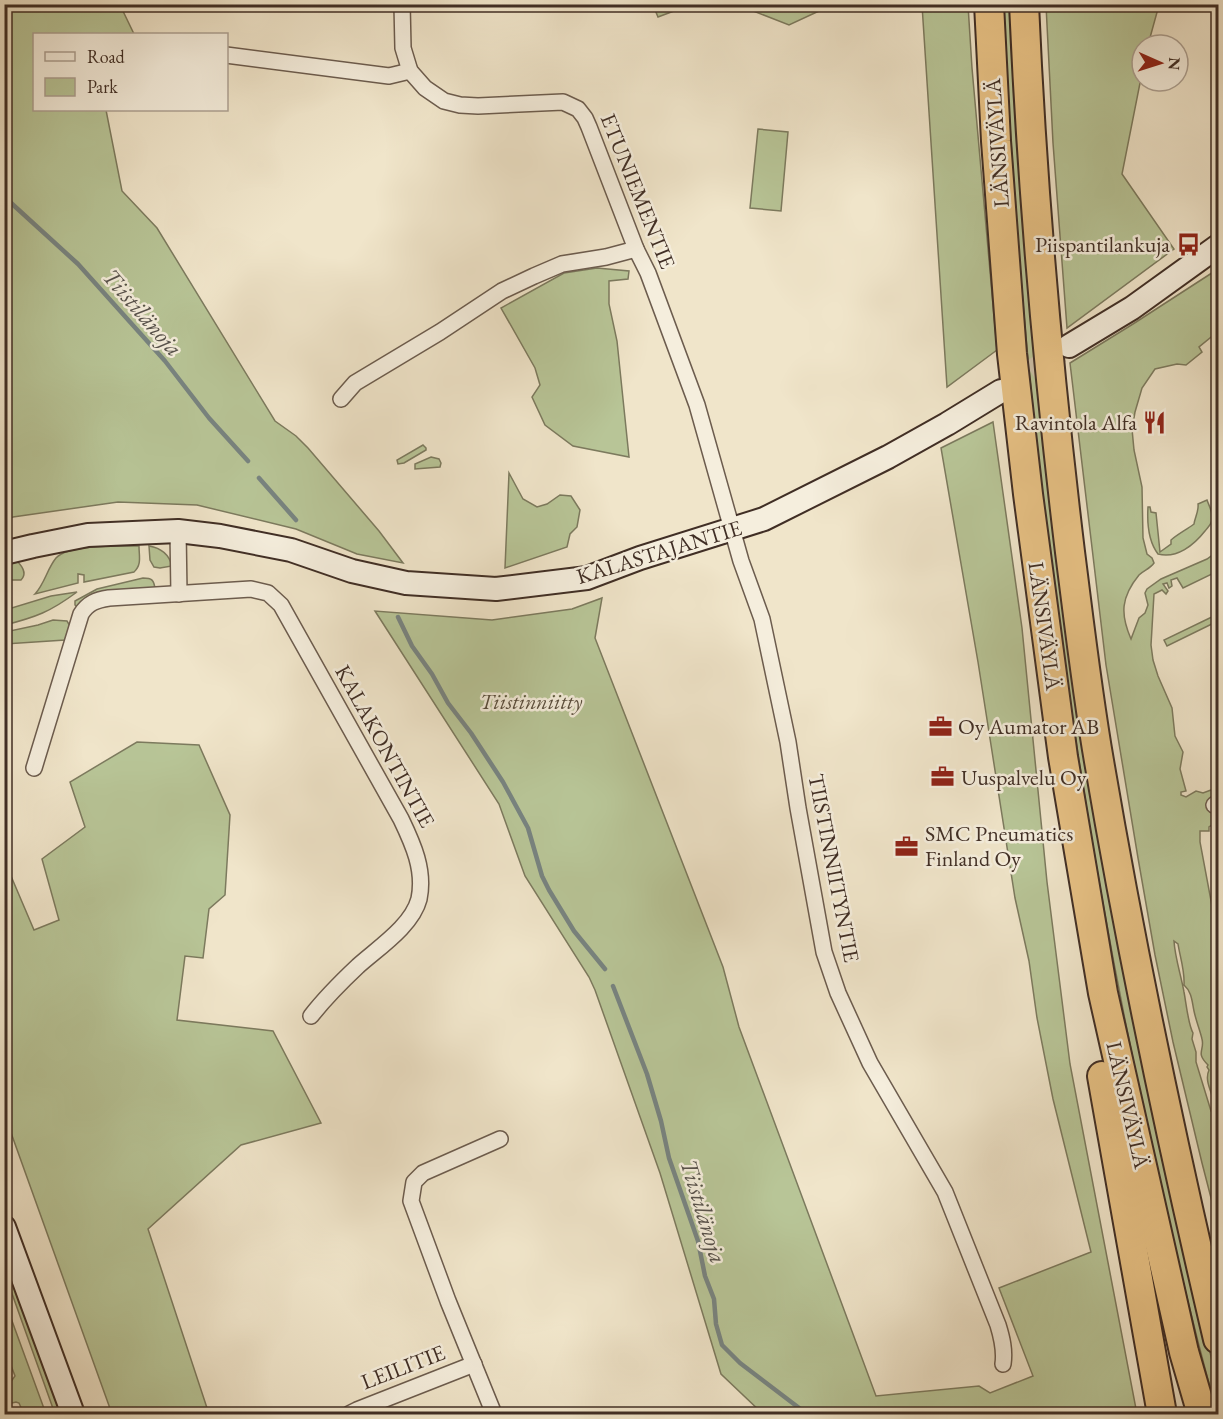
<svg xmlns="http://www.w3.org/2000/svg" width="1223" height="1419" viewBox="0 0 1223 1419" font-family="'EB Garamond',serif">
	<rect width="100%" height="100%" fill="#f0e5ca"/>
	<filter id="stains"><feTurbulence type="fractalNoise" baseFrequency=".00333" numOctaves="4"/><feColorMatrix values="0 0 0 0 .2 0 0 0 0 .09 0 0 0 0 .02 0 0 0 .5 -.17"/></filter>
	<radialGradient id="worn" r=".72"><stop offset=".6" stop-color="#630" stop-opacity="0"/><stop offset="1" stop-color="#630" stop-opacity=".3"/></radialGradient>
	<g fill="#b8c597" stroke="#7c7a5e" stroke-width="1.5" fill-rule="evenodd">
		<path d="M5,4l115,1 14,29h-100v76h72l16,81 35,37 118,193 21,15 12,12 71,83 24,32 -46,-9 -61,-25 -99,-24 -79,-3 -105,15 -8,3z"/>
		<path d="M653,5h37l-32,12z"/>
		<path d="M738,5h94l-43,20z"/>
		<path d="M922,5h46l4,63 25,282 -50,37z"/>
		<path d="M1003,5h10l11,196 166,1070 28,114v29h-1c-84,-312 -142,-630 -178,-951 -18,-153 -28,-306 -36,-458z"/>
		<path d="M1046,5h113l-11,40h-6v28l-20,101 52,75 -107,79 -14,-185z"/>
		<path d="M758,129l30,3 -7,79 -31,-3z"/>
		<path d="M597,268l32,3 -1,8 -19,2v23l8,37 12,116 -56,-11 -28,-21 -13,-28 8,-12 -5,-17 -34,-60 63,-35z"/>
		<path d="M1218,269v55l-2,9 -17,14 3,5 -16,13 -9,-1 -22,5 -13,19 -7,24 -3,17 2,21 8,37 1,51 4,16 5,4 2,5c-4,6 -10,7 -15,12 -18,22 -19,39 -8,64l8,-21 6,-5 3,-8 -3,-12 2,-4 14,-10 46,-20 11,-8v17l-6,6 -29,14 -6,-10 -6,2 1,6 -3,2 -2,-5 -4,1 5,7 -2,3 -4,-4 -8,4 -3,51 2,15 5,16 14,32 3,28 8,16 -3,17 6,22 -5,1v3l5,2 10,-6 7,2 8,-3 7,15v16l-9,6v4h-9v11l18,96v287l-16,-62 -29,-121 -18,-87 -17,-97 -32,-193 -36,-302 63,-39zM1174,941l4,3c2,13 7,27 6,41 8,7 8,17 10,26 2,10 6,19 8,28 3,12 -7,13 6,26l-1,2 2,3c-6,13 7,26 5,40l-3,1 -15,-49v-10l-4,-13 1,-6c-5,-9 -7,-31 -9,-41 -3,-17 -9,-34 -10,-51z"/>
		<path d="M993,422l29,206 25,254 23,182 67,350h-374l-42,-40 -61,-201 -65,-183 -6,-13 -64,-101 -26,-72 -124,-193 117,9 80,-11 30,-11 -7,40 128,329 16,60 137,369 103,-10 11,7 43,-17 -34,-88 92,-36 -38,-153 -16,-81 -8,-57 -14,-63 -37,-236 -37,-214z"/>
		<path d="M423,445l3,3v2l-22,13 -6,1 -1,-4z"/>
		<path d="M431,457l8,2 2,4 -1,4 -25,2v-5z"/>
		<path d="M509,473l14,26 14,8 10,-3 13,-9 11,1 9,14 -3,17 -7,7 -3,13 -62,21z"/>
		<path d="M1207,500c2,6 6,12 5,19 0,5 -4,8 -7,12 -11,14 -28,28 -47,23 -10,-13 -11,-31 -10,-47h2l1,5 5,1 4,39 11,-8v-4c7,-6 15,-10 23,-16 1,-7 5,-13 4,-20z"/>
		<path d="M139,546c0,10 3,19 -5,26l-50,10v-7l-6,-1v9l-43,11c10,-11 12,-25 21,-36 12,-14 65,-12 83,-12z"/>
		<path d="M149,546c12,2 20,8 23,20l-12,2 -6,-1 -4,-7z"/>
		<path d="M4,561h13c6,6 10,13 4,19h-16z"/>
		<path d="M143,578c9,0 11,2 12,11l-56,4 -12,4 -10,10 -2,-2v-4l22,-12z"/>
		<path d="M77,592c-27,20 -41,25 -72,33v-15l46,-14z"/>
		<path d="M1218,614v7l-51,25 -3,-6z"/>
		<path d="M53,620l14,1 3,5 -5,14 -60,4v-12l33,-7z"/>
		<path d="M137,742l62,3 31,70 -5,80 -16,14 -6,49 -18,-2 -8,64 96,11 48,92 -80,22 -93,84 61,185h-97l-107,-298v-254l29,68 25,-10 -17,-61 43,-32 -15,-45z"/>
		<path d="M5,1255l57,159h-7l-50,-140z"/>
		<path d="M4,1299l42,115h-16l-1,-1 -6,-1 -4,-9 -3,-1 -8,2 -2,-4 4,-6 -1,-4 -3,-2 -1,-4 5,-1 5,-7 -10,-26z"/>
	</g>
	<g fill="none" stroke-linecap="round" stroke-linejoin="round">
		<g stroke="#788481" stroke-width="4.5">
			<path d="M4,192l6,10 68,62 87,97 44,57 39,43"/>
			<path d="M259,478l37,42"/>
			<path d="M398,617l14,29 20,28 16,29 23,30 32,49 25,46 14,48 7,14 25,41 31,38"/>
			<path d="M613,986l34,88 14,47 8,37 29,83 7,35 9,23 2,25 6,21 18,18 67,51"/>
		</g>
		<path stroke="#cdc0a9" stroke-width="22" stroke-dasharray="22 11" stroke-linecap="butt" d="M1003,390l57,-38"/>
		<defs>
			<g id="minor">
				<path d="M402,4l1,44 7,23 15,17 19,13 16,4 18,1 85,-4 15,7 7,9 4,9 47,122 12,24 49,132 44,156 21,58 26,123 10,66 26,144 14,41 32,70 75,129 53,133c4,13 7,25 5,39"/>
				<path d="M226,55l163,21 21,-5"/>
				<path d="M341,399l14,-16 85,-51 62,-41 32,-15 28,-12 44,-7 30,-8"/>
				<path d="M178,531l1,63"/>
				<path d="M34,768l47,-154c7,-11 15,-14 28,-16l142,-9 17,4 13,12 120,214c12,25 24,51 18,80 -7,27 -41,49 -61,67 -17,16 -33,32 -47,50"/>
				<path d="M1214,805l4,-3"/>
				<path d="M349,1414l8,-4 117,-46"/>
				<path d="M494,1414l-46,-113 -37,-100 3,-19 9,-9 77,-34"/>
			</g>
			<g id="secondary">
				<path d="M1069,346l63,-38 86,-62"/>
				<path d="M4,553l29,-7 55,-11 90,-4 42,5 71,14 61,21 54,12 90,6 91,-11 53,-20 124,-39 124,-62 59,-33 54,-33"/>
				<path d="M4,1227l69,187"/>
			</g>
			<g id="motorway">
				<path d="M989,4l7,137 16,213 16,140 35,263 40,236 81,359 18,62"/>
				<path d="M1024,4c8,184 24,366 46,548 9,70 17,140 29,209 33,194 74,387 119,578"/>
				<path d="M1102,1076l60,338"/>
			</g>
		</defs>
		<use href="#minor" stroke="#6c5c4e" stroke-width="18"/>
		<use href="#secondary" stroke="#402e25" stroke-width="26"/>
		<use href="#motorway" stroke="#402e25" stroke-width="32"/>
		<use href="#minor" stroke="#f5eedd" stroke-width="15"/>
		<use href="#secondary" stroke="#f5eedd" stroke-width="22"/>
		<use href="#motorway" stroke="#e8c285" stroke-width="28"/>
	</g>
	<defs>
		<symbol id="bus-bare" viewBox="-9 -9 18 18"><path d="M-5-6H5V4H4V6H2V4H-2V6H-4V4H-5ZM-3.5-4V0h7V-4ZM-3.5 1.2v1.5H-2V1.2ZM2 1.2v1.5H3.5V1.2Z" fill="#8f2418" stroke="#f5eedd" stroke-width="2.5" paint-order="stroke"/></symbol>
		<symbol id="restaurant-bare" viewBox="-9 -9 18 18"><path d="M-5-6h1v4h1v-4h1v4h1v-4h1v5L-1.5 .5V6h-2V.5L-5-1ZM5-6V6H3V1.5H1.5Q1.5-4 5-6Z" fill="#8f2418" stroke="#f5eedd" stroke-width="2.5" paint-order="stroke"/></symbol>
		<symbol id="office-bare" viewBox="-9 -9 18 18"><path d="M-6-3h4V-5.5h4V-3h4V5H-6ZM-1-4.5V-3h2v-1.5ZM-6 0V1H6V0Z" fill="#8f2418" stroke="#f5eedd" stroke-width="2.5" paint-order="stroke"/></symbol>
	</defs>
	<g fill-rule="evenodd">
		<use href="#bus-bare" x="1172" y="228" width="33" height="33"/>
		<use href="#restaurant-bare" x="1138" y="406" width="33" height="33"/>
		<use href="#office-bare" x="924" y="710" width="33" height="33"/>
		<use href="#office-bare" x="926" y="760" width="33" height="33"/>
		<use href="#office-bare" x="890" y="830" width="33" height="33"/>
	</g>
	<g text-anchor="middle" dominant-baseline="central" stroke-width="5" stroke-linejoin="round" paint-order="stroke">
		<g font-size="22" fill="#402e25" stroke="#f5eedd">
			<text transform="translate(997 143) rotate(-94)">LÄNSIVÄYLÄ</text>
			<text transform="translate(638 191) rotate(68)">ETUNIEMENTIE</text>
			<text transform="translate(659 552) rotate(-17)">KALASTAJANTIE</text>
			<text transform="translate(1045 626) rotate(82)">LÄNSIVÄYLÄ</text>
			<text transform="translate(385 746) rotate(61)">KALAKONTINTIE</text>
			<text transform="translate(834 868) rotate(79)">TIISTINNIITYNTIE</text>
			<text transform="translate(1128 1105) rotate(77)">LÄNSIVÄYLÄ</text>
			<text transform="translate(403 1367) rotate(-21)">LEILITIE</text>
		</g>
		<g font-size="22" fill="#402e25" stroke="#f5eedd" text-anchor="start">
			<text x="1170" y="244" text-anchor="end">Piispantilankuja</text>
			<text x="1137" y="422" text-anchor="end">Ravintola Alfa</text>
			<text x="958" y="726">Oy Aumator AB</text>
			<text x="961" y="777">Uuspalvelu Oy</text>
			<text x="925" y="833">SMC Pneumatics<tspan x="925" dy="25">Finland Oy</tspan></text>
		</g>
		<g font-size="22" font-style="italic" fill="#584c3c" stroke="#f5eedd">
			<text x="531" y="701">Tiistinniitty</text>
		</g>
		<g font-size="24" font-style="italic" fill="#57524c" stroke="#f5eedd">
			<text transform="translate(143 312) rotate(49)">Tiistilänoja</text>
			<text transform="translate(704 1211) rotate(73)">Tiistilänoja</text>
		</g>
	</g>
	<rect width="1223" height="1419" fill="none" stroke="#f0e5ca" stroke-width="24"/>
	<rect x="6" y="6" width="1211" height="1407" fill="none" stroke="#402e25" stroke-width="3"/>
	<rect x="12" y="12" width="1199" height="1395" fill="none" stroke="#402e25" stroke-width="1.5"/>
	<rect x="33" y="33" width="195" height="78" fill="#f5eedd" stroke="#ada193" stroke-width="1.5"/>
	<rect x="45" y="52" width="30" height="9" fill="#f5eedd" stroke="#ada193" stroke-width="1.5"/>
	<text x="87" y="63" font-size="18" fill="#402e25">Road</text>
	<rect x="45" y="78" width="30" height="18" fill="#b8c597" stroke="#ada193" stroke-width="1.5"/>
	<text x="87" y="93" font-size="18" fill="#402e25">Park</text>
	<g transform="translate(1160 63) rotate(93)"><circle r="28" fill="#f5eedd" stroke="#ada193" stroke-width="1.5"/>
	<path d="M0-4.5L10 22L0 15L-10 22Z" fill="#8f2418"/>
	<text y="-9" font-size="16" font-weight="bold" text-anchor="middle" fill="#402e25">N</text>
	</g>
	<rect width="100%" height="100%" filter="url(#stains)"/>
	<rect width="100%" height="100%" fill="url(#worn)"/>
</svg>
